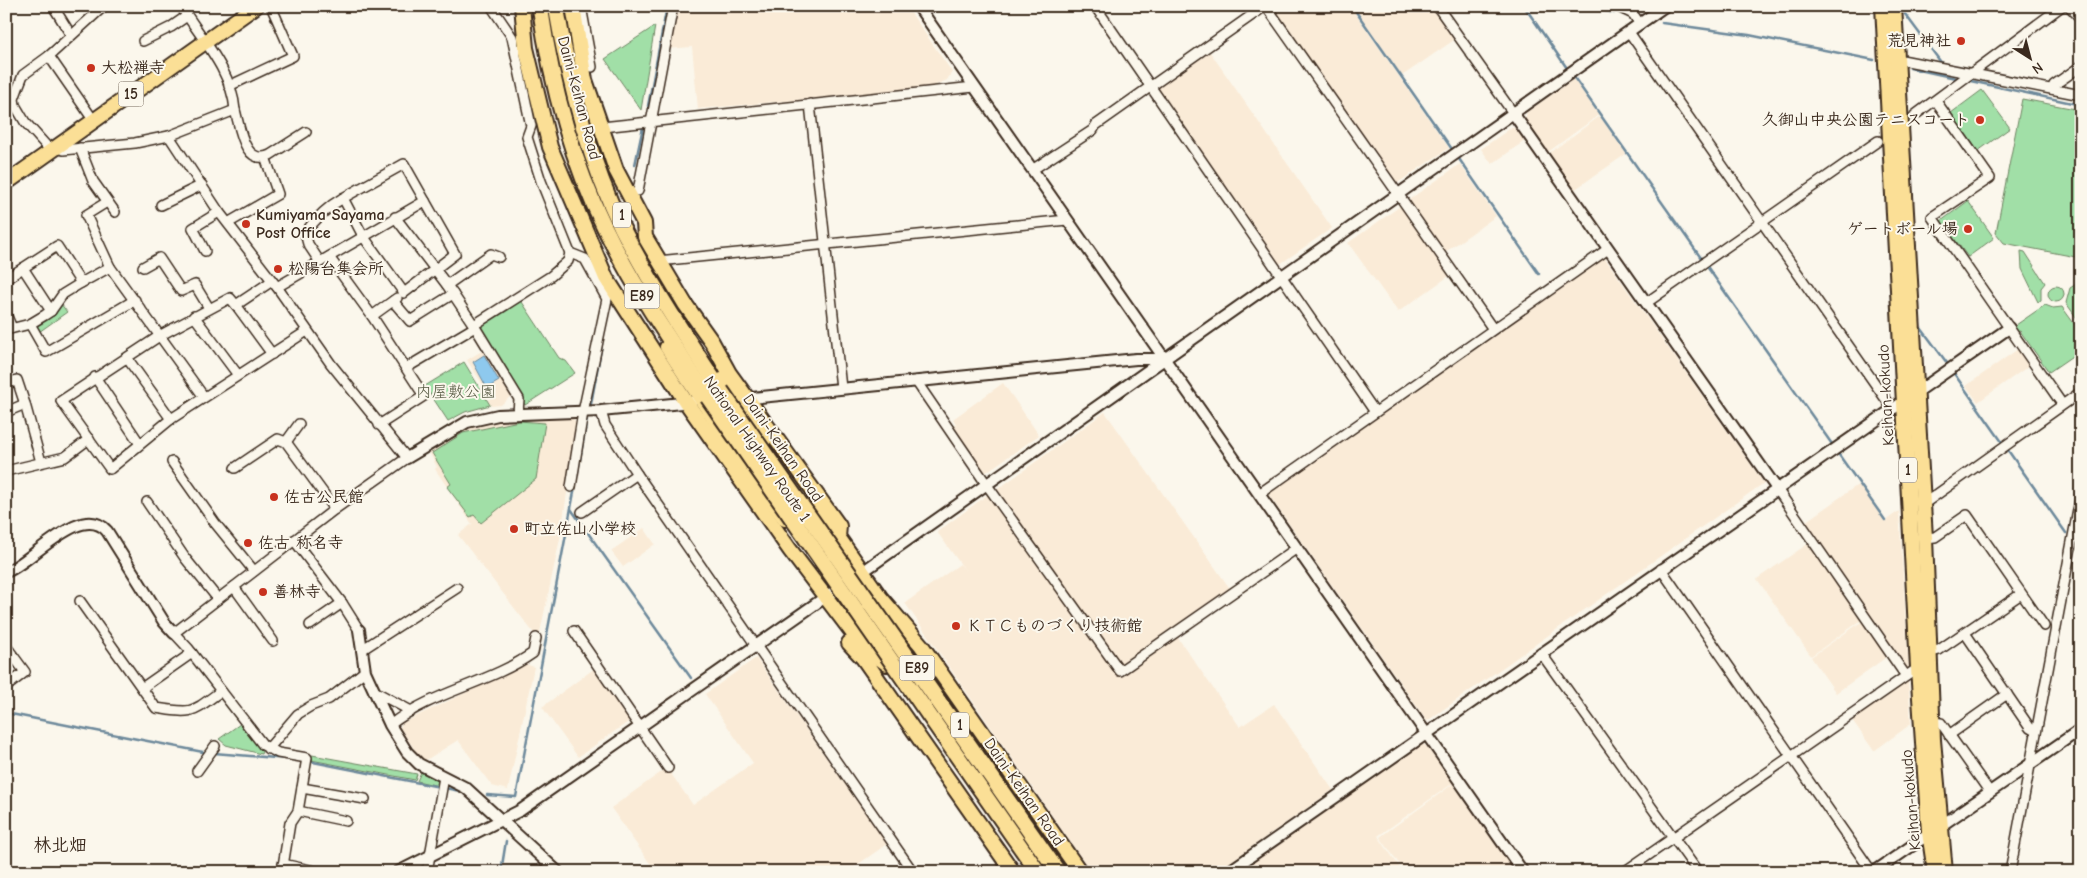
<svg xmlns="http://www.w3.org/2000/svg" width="2087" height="878" viewBox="0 0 2087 878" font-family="'Comic Neue','Klee One',sans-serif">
	<rect width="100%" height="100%" fill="#fbf7ec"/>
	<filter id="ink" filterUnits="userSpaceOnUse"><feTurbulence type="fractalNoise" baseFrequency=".02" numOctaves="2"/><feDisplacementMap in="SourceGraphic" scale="10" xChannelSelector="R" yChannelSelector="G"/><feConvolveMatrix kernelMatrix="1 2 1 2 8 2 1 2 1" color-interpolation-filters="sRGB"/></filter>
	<g filter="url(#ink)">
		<g fill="#faebd7">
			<path d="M676,6h230l46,66 -5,8 -18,8 -231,21 -6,-62 -25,2z"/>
			<path d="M1271,6h79l99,142 -53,36z"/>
			<path d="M1353,6h81l23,32 -55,38z"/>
			<path d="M1210,52l122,176 -52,36 -123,-176z"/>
			<path d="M1574,79l25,36 -51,37 -23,-33 2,-7z"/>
			<path d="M1600,116l26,38 -52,36 -26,-36z"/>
			<path d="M1511,128h8l7,12 -34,24 -11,-15z"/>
			<path d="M1460,164l36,52 -52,37 -37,-52z"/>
			<path d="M1402,205l50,69 -54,38 -50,-69z"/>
			<path d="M1604,257l160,226 -337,238 -159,-227z"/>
			<path d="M485,349l27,46 -11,10 -10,1 -3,-6 3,-2 -24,-38z"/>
			<path d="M2018,349l12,16 -52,37 -12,-16z"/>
			<path d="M1003,383l36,52 -54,38 -34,-46 5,-3 -3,-5z"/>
			<path d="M1105,412l126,178 -110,78 -126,-177z"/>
			<path d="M519,419h54l5,4 -11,57 1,6 -7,48 -22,103h-6v-5l-75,-97 14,-11 -37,-55 2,-2 -8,-15 36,-22 28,-8z"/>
			<path d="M1859,484l26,37 14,-10 10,159 -104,-148z"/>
			<path d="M990,493l128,183 58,-41 64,92 34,-23 59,86 -117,82h-125l-186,-269 55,-39 5,6 -28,-38z"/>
			<path d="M644,528l11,16 -32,23 -12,-16z"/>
			<path d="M1809,543l54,76 -52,37 -54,-77z"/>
			<path d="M1864,620l24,36 -52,37 -25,-36z"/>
			<path d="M756,658l131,186 -40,28h-191l-45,-64 56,-40 26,37 60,-42 -48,-69z"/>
			<path d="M526,664l8,3 -26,123 -16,-4 -34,-46 -32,20 -5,-1 -21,-31 2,-5z"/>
			<path d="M595,668l34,48 -1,6 -50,35 -36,-50z"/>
			<path d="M1908,677l3,47 -37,27 -24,-34z"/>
			<path d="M1423,744l4,3 26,36 -75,53 25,36h-168l179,-127z"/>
			<path d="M1453,784l63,88h-111l-25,-35z"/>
		</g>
		<g fill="#a1dfa7" stroke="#6e8462">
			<path d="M655,26l-14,84 -36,-51z"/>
			<path d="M1982,90l28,38 -32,23 -27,-38z"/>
			<path d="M2022,99l59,11v148l-77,-15 -8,-10z"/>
			<path d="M1968,201l26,37 -26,19 -27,-36z"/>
			<path d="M2021,251l4,1 20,31 -4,5v12l-3,2 -16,-33z"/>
			<path d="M2081,281v43l-15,-21 4,-15z"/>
			<circle cx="2056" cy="294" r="8"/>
			<path d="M520,299l39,59 7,3 9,12 -50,32 -46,-79z"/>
			<path d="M61,304l6,8 -28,20 -4,-6z"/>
			<path d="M2045,305l8,3 9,-1 19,26v17l-32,22 -29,-41 -3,1 -2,-3 1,-4z"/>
			<path d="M464,362l26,43 -25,7 -17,9 -23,-35z"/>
			<path d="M519,421l26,2 -9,56 -55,44 -7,-8 -4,2 -23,-30 4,-3 -19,-31 31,-20z"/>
			<path d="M240,724l22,28 -1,2 -35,-9 -7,-6z"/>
			<path d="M312,755l105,19 -2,6 -104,-20z"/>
			<path d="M421,772l20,8 -2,6 -22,-5z"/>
		</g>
		<path fill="#8ec9ee" stroke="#6d899b" d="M484,355l15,26 -12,7 -14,-26z"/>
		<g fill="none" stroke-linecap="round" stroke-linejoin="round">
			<g stroke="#6d899b" stroke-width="2.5">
				<path d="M1352,6l102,146"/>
				<path d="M1524,6l45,65"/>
				<path d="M1584,6l30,7"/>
				<path d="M1905,14l38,51"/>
				<path d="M1662,23l87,12 125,25"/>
				<path d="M1910,68l50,11"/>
				<path d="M1573,76l261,371"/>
				<path d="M1966,80l115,25"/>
				<path d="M648,106l19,-100"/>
				<path d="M1457,156l82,118"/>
				<path d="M635,165l8,-38"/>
				<path d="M1921,328l29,39"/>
				<path d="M1953,372l113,161"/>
				<path d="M591,404l11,-60"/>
				<path d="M1837,452l48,68"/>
				<path d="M577,477l10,-58"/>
				<path d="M571,509l120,169"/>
				<path d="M6,713l202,40"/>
				<path d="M214,753l74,6"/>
				<path d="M308,761l152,30"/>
				<path d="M487,795l29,2 59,-310"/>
				<path d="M501,872l5,-31"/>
			</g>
			<path stroke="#d5cec3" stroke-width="9" stroke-dasharray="9 4.5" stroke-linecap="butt" d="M1878,141l37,-26"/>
			<defs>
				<g id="minor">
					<path d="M53,6l18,29"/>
					<path d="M491,6l21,31 19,89 -4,11 14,44 29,72 15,6 22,40 -24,113 -12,75"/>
					<path d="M581,6l11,61"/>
					<path d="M1095,6l280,406"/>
					<path d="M1266,6l227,323"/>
					<path d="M1437,6l76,107"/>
					<path d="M1616,6l17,8 7,10"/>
					<path d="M2069,6l12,13"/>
					<path d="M1629,32l263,376"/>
					<path d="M143,41l28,-14 16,-11"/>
					<path d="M49,56l45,65"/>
					<path d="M1897,59l184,36"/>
					<path d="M229,86l64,-30 -22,-50"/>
					<path d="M2052,89l2,-4 27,-19"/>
					<path d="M1936,101l54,77 -58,39 130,187"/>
					<path d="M810,104l31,284"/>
					<path d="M235,110c5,17 9,57 35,45l36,-23"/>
					<path d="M1915,115l147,-109"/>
					<path d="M602,127l372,-40"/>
					<path d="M169,136l50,76 58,75 54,77 76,94 -72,51 -161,124 14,15 75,97 15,8 29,5 -9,53 -8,12 -8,49"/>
					<path d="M59,146l4,4 72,-7 34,-7 66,-26c-3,-39 -34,-72 -54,-104"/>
					<path d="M80,148l13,33 22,31"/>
					<path d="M51,151l-26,-29 -10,-17 -1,-6 4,-11 5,-13 26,-19 55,-50"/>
					<path d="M404,164l51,90 -51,39 -41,-57 -20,-38z"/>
					<path d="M1032,170l61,-40 3,-5 169,-119"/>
					<path d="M638,191l35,-185"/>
					<path d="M107,202l-21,13 24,52"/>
					<path d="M161,205l41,-20"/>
					<path d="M395,217l52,68 28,42 -69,41"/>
					<path d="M228,223l50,-29 -13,-37"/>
					<path d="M205,251l-12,-23 26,-16"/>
					<path d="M329,257l43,59 52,80 -45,29"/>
					<path d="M658,261l409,-41"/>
					<path d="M320,262l-12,-18 -3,-11c11,-15 22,-26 38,-35"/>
					<path d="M143,267l16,-9 22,33 14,-6 14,23"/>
					<path d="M23,268l28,43"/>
					<path d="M6,279l51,-33 24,37 29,-16 94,130"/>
					<path d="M272,281l-36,24 -6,-7 -69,37 -100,66 49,68 61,-50 136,-88"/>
					<path d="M447,285l44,-31 8,3"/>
					<path d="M277,287l148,-86"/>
					<path d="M393,301l17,20 43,-27"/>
					<path d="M1646,303l232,-162"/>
					<path d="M236,305l36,49"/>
					<path d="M6,314l6,14"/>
					<path d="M194,316l44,59"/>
					<path d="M372,316l25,-18"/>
					<path d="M30,324l16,28 89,-52"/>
					<path d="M474,325l77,-49 17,-15 2,-8"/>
					<path d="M475,327l44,72 -1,14"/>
					<path d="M6,330l24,-6 15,-9 6,-4 12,-17 18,-11"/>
					<path d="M127,358l44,61"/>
					<path d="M95,377l45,67"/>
					<path d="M916,381l71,104 133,186 177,-123"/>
					<path d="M6,384l11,-4 8,24"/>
					<path d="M601,411l4,14 32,49 276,398"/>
					<path d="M6,412l19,-8 16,58"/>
					<path d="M286,442l13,-18"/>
					<path d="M172,462l43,61 39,48"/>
					<path d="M235,468l43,-29 8,3 49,67"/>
					<path d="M6,471l59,-14 24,-18"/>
					<path d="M1777,489l129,187"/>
					<path d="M1259,494l349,-245"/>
					<path d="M147,502l38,56 33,41"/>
					<path d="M1922,505l159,-113"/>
					<path d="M582,512l55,-38"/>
					<path d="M1925,538l10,-1 32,-22 77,111"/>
					<path d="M294,540l48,63 17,27"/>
					<path d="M1661,569l211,303"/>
					<path d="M234,587l39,54"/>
					<path d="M80,601l76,107c38,6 35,5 65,-17"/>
					<path d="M310,625l32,-22"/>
					<path d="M574,631l94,137"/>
					<path d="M1965,633l65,95 5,3"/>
					<path d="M6,646l19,26 -19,15"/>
					<path d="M363,649l94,-61"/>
					<path d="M1929,652l10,-2 82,-56"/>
					<path d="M1541,653l157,219"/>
					<path d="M142,688l50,-35"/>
					<path d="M374,691l37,20"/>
					<path d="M1932,722l9,1 48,68"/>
					<path d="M390,725c43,-34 99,-41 143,-72l3,-15"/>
					<path d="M1949,735l58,-41"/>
					<path d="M268,749l30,-35 13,-8 18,-7 36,-28"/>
					<path d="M197,771l18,-25"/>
					<path d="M302,788l63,11"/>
					<path d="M298,811l48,10"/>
					<path d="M283,864l36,8"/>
					<path d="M427,872l17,-95"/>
					<path d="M1624,872l294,-204"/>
					<path d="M2010,872l71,-378"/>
				</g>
				<g id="tertiary">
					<path d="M918,6l605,866"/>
					<path d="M1513,113l264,376"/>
					<path d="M742,399l394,-40h27"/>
					<path d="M407,458l60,-36 31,-7 103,-4 91,-9"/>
					<path d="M6,572c26,-10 76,-71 101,-41l57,91 10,11"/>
					<path d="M858,575l807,-569"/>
					<path d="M359,630l6,41 25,54 17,27 12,12 47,24 92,84"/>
					<path d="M398,872l123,-62 323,-226"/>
					<path d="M1228,872l781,-544"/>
					<path d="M1874,872l207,-143"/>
				</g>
				<path id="primary" d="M6,183l250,-177"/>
				<g id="trunk">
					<path d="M522,6l4,42 24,99 56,131 80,124 104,148 72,95 25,19"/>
					<path d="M573,6l12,74 31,90 28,53 1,14 40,67 27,38 17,31 110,153 -1,11 42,60 41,48 159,227"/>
					<path d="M1883,6l35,662 11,164 6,40"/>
					<path d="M1894,6l31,532 8,202 12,132"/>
					<path d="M667,347l72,110 46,62"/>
					<path d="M722,380l42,60"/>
					<path d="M812,509l26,28"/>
					<path d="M849,643l14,15 150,214"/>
				</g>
				<g id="motorway">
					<path d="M540,6c11,76 31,153 65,222 29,60 66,114 103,169"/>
					<path d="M556,6c13,77 32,152 66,222 29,57 64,110 99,163"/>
				</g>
			</defs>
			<use href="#minor" stroke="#3b2a1e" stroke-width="12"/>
			<use href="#tertiary" stroke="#3b2a1e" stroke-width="14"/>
			<use href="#primary" stroke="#3b2a1e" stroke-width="18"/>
			<use href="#trunk" stroke="#3b2a1e" stroke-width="18"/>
			<use href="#motorway" stroke="#3b2a1e" stroke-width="19"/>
			<use href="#minor" stroke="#fbf7ec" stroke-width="9"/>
			<use href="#tertiary" stroke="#fbf7ec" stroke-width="10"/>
			<use href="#primary" stroke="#fbdf96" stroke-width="14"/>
			<use href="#trunk" stroke="#fbdf96" stroke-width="14"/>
			<use href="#motorway" stroke="#fbdf96" stroke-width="15"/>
			<defs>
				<g id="motorway-bridge">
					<path d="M721,391l337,481"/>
					<path d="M708,397l330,475"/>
				</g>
			</defs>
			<use href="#motorway-bridge" stroke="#3b2a1e" stroke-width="19" stroke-linecap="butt"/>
			<use href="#motorway-bridge" stroke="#fbdf96" stroke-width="15"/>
		</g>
	</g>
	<g fill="#c8321e" stroke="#fbf7ec" stroke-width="2">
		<circle cx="1961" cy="41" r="5"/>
		<circle cx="91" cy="68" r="5"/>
		<circle cx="1980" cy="120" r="5"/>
		<circle cx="246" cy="224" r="5"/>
		<circle cx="1968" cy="229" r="5"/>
		<circle cx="278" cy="269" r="5"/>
		<circle cx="274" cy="497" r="5"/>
		<circle cx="514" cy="529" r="5"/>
		<circle cx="248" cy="543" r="5"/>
		<circle cx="263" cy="592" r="5"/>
		<circle cx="956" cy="626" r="5"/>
	</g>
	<g text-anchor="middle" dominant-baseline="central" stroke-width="4" stroke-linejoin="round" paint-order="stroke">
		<g fill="#fbf7ec" stroke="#75685c" stroke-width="1">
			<rect x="118.5" y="81.5" width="25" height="25" rx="4"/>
			<rect x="613" y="202.5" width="18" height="25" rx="4"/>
			<rect x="624.5" y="283.5" width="35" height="25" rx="4"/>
			<rect x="1899" y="457.5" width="18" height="25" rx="4"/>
			<rect x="899.5" y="655.5" width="35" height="25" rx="4"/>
			<rect x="951" y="712.5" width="18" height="25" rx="4"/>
		</g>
		<g font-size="15" font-weight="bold" fill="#3b2a1e">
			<text x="131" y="94">15</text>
			<text x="622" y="215">1</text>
			<text x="642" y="296">E89</text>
			<text x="1908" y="470">1</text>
			<text x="917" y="668">E89</text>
			<text x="960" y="725">1</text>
		</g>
		<g font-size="16" font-weight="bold" fill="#3b2a1e" stroke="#fbf7ec" text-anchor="start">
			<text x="1951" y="41" text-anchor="end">荒見神社</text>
			<text x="101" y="68">大松禅寺</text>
			<text x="1970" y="120" text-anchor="end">久御山中央公園テニスコート</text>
			<text x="256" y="215">Kumiyama Sayama<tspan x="256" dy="18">Post Office</tspan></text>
			<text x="1958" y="229" text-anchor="end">ゲートボール場</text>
			<text x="288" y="269">松陽台集会所</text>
			<text x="284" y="497">佐古公民館</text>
			<text x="524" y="529">町立佐山小学校</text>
			<text x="258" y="543">佐古 称名寺</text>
			<text x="273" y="592">善林寺</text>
			<text x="966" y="626">ＫＴＣものづくり技術館</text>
		</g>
		<g font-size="16" fill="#3b2a1e" stroke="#fbf7ec">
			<text transform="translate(579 98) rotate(75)">Daini-Keihan Road</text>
			<text transform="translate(1886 395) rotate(-93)">Keihan-kokudo</text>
			<text transform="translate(783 448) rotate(55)">Daini-Keihan Road</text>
			<text transform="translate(757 449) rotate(55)">National Highway Route 1</text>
			<text transform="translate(1024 792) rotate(55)">Daini-Keihan Road</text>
			<text transform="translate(1911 800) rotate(-95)">Keihan-kokudo</text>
		</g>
		<g font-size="16" fill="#545740" stroke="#fbf7ec">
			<text x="456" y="392">内屋敷公園</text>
		</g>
		<g font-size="18" font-weight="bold" fill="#3b2a1e" stroke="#fbf7ec">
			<text x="60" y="845">林北畑</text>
		</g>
	</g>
	<rect width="2087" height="878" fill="none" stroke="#fbf7ec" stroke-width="25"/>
	<rect x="12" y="12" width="2062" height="853" fill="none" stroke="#3b2a1e" stroke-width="2" filter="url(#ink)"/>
	<g transform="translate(2030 58) rotate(144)" stroke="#fbf7ec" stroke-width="4" paint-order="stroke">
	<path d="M0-4L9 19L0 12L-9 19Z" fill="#3b2a1e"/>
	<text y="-8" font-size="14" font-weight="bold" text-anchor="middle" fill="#3b2a1e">N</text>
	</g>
</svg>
